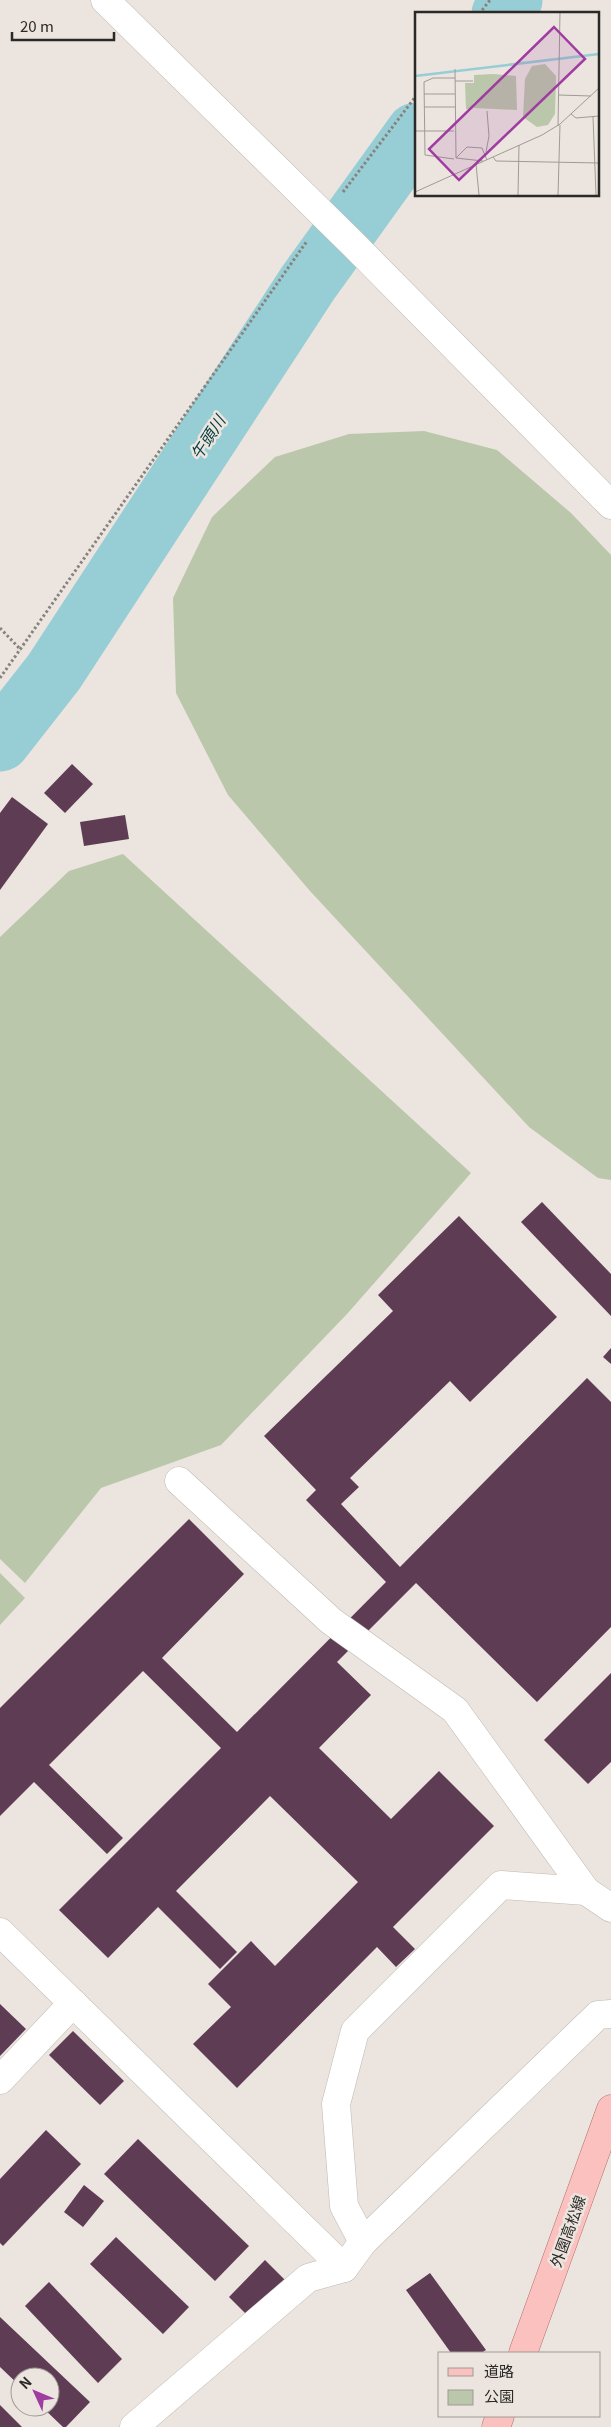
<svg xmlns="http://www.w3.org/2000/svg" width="611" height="2427" viewBox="0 0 611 2427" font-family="Georgia,'Noto Sans JP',serif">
	<rect width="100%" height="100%" fill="#ece5df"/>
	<g fill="#bac7aa">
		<path d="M424,431l73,19 74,63 40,42v625l-13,-2 -69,-51 -219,-236 -82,-96 -52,-102 -3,-95 39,-81 63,-60 74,-23z"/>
		<path d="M123,854l348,319 -124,141 -126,131 -120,43 -76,95 -25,-24v-622l69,-66z"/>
		<path d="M0,1573l25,25 -25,27z"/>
	</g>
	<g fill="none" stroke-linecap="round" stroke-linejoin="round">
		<g stroke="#97cdd5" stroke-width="61">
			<path d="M502,14l10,-14"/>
			<path d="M0,741l54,-69 254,-389 108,-150"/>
		</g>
	</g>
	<g fill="#5e3c53">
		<path d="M72,764l21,20 -28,29 -21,-20z"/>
		<path d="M12,797l36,27 -48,66v-77z"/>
		<path d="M125,815l4,24 -45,7 -4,-24z"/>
		<path d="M542,1202l69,72v42l-90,-94z"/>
		<path d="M459,1216l98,101 -87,85 -20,-21 -100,97 9,9 -18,17 59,63 187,-189 24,24v225l-74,75 -121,-119 -79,79 34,33 -52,53 72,71 48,-48 55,55 -101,101 22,22 -19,18 -19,-20 -140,141 -44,-44 38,-37 -23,-23 43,-43 24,25 83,-84 -88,-86 -94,95 61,61 -17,17 -62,-62 -50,51 -49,-48 162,-162 -78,-77 -94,94 74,73 -16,16 -73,-72 -34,34v-108l189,-189 55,55 -82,84 75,74 149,-150 -80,-82 10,-10 -52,-54 129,-125 -15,-16z"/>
		<path d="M611,1348v16l-8,-7z"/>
		<path d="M611,1673v89l-23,22 -44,-44z"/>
		<path d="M0,2004l26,25 -26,27z"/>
		<path d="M73,2031l51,50 -24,24 -51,-50z"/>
		<path d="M46,2130l35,34 -78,82 -3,-3v-64z"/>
		<path d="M138,2139l111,107 -34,35 -111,-107z"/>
		<path d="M84,2185l20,16 -21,26 -19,-15z"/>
		<path d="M116,2237l73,70 -26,27 -73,-70z"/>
		<path d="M265,2260l25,25 -36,37 -25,-25z"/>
		<path d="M430,2273l56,77 -5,3h-30l-45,-63z"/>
		<path d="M49,2282l73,77 -24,24 -73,-77z"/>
		<path d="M0,2317l90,85 -24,25h-3l-21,-20h8v-30h-30v9l-20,-19z"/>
		<path d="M0,2405l22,22h-22z"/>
	</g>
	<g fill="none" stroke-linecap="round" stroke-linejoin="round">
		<defs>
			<g id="minor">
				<path d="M105,0l249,245 257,260"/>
				<path d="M179,1481l152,140 124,89 131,181"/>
				<path d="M611,1908l-25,-17 -85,-6 -146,146 -19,73 8,102 19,36 235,-227 13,-1"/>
				<path d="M0,1932l344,336 19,-26"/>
				<path d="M0,2080l73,-77"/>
				<path d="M134,2427l174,-149 36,-10"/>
			</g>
			<g id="major">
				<path d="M523,2353l88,-244"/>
				<path d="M496,2427l4,-11"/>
			</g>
		</defs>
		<use href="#minor" stroke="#bfb9b2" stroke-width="29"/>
		<use href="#major" stroke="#b1706e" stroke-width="29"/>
		<g stroke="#86827e" stroke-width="3" stroke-dasharray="2.5 2.5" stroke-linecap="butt">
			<path d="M479,14l11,-14"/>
			<path d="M343,192l73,-96"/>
			<path d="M0,628l21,22"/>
			<path d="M0,678l307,-437"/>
		</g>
		<use href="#minor" stroke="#fff" stroke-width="28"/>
		<use href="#major" stroke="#fbc1bf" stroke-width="28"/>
	</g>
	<g text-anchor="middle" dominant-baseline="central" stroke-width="5" stroke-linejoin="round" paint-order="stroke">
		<g font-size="15" fill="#2b2927" stroke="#ece5df">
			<text transform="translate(567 2231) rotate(-70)">外園高松線</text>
		</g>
		<g font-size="16" font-style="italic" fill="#01383e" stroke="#ece5df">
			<text transform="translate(207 437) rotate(-57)">午頭川</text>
		</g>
	</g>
	<g transform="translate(415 12)">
		<rect width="184" height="184" fill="#ece5df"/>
		<path d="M130,52l11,12 -1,38 -7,11 -11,2 -14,-10 2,-38 7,-13zM78,62l23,2 1,34 -43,-2 -1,-7v8h-7l-1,-26h9v-8z" fill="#bac7aa"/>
		<path fill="none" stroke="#97cdd5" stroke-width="2.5" d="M0,64l184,-22"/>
		<path fill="none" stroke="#9f9a95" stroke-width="1" d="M40,57l1,89M40,69h18M9,82h31M144,83l32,1M9,95h31M156,102l5,4 23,-2M178,105l3,78M143,114l2,-114M0,119h39M71,140l3,-16 -2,-25M78,145l3,4 103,2M39,147l-29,-4 -1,-73 9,-4h22M68,149l-27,-3 11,-11 15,1 5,12M61,152l3,31M0,180l127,-57 18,-11 39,-36M103,183l1,-50M143,183l2,-70"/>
		<path fill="#9f3ca1" fill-opacity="0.15" stroke="#9f3ca1" stroke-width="2.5" d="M139,15l31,32 -126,121 -30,-31z"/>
		<rect width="184" height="184" fill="none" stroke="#2b2927" stroke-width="2.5"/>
	</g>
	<rect x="438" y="2352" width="162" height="65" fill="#ece5df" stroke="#9f9a95"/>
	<rect x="448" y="2368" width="25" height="8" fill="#fbc1bf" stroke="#9f9a95"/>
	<text x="484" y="2377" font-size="15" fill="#2b2927">道路</text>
	<rect x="448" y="2390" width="25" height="15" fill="#bac7aa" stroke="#9f9a95"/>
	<text x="484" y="2402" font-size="15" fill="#2b2927">公園</text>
	<g transform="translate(35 2392) rotate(314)"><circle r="24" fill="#ece5df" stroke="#9f9a95"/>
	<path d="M0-4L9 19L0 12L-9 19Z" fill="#9f3ca1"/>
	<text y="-8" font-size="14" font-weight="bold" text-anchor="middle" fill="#2b2927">N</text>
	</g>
	<path d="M12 32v8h102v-8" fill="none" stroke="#2b2927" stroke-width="2.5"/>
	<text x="20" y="32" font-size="15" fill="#2b2927" stroke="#ece5df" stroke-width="4" paint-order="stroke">20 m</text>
</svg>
